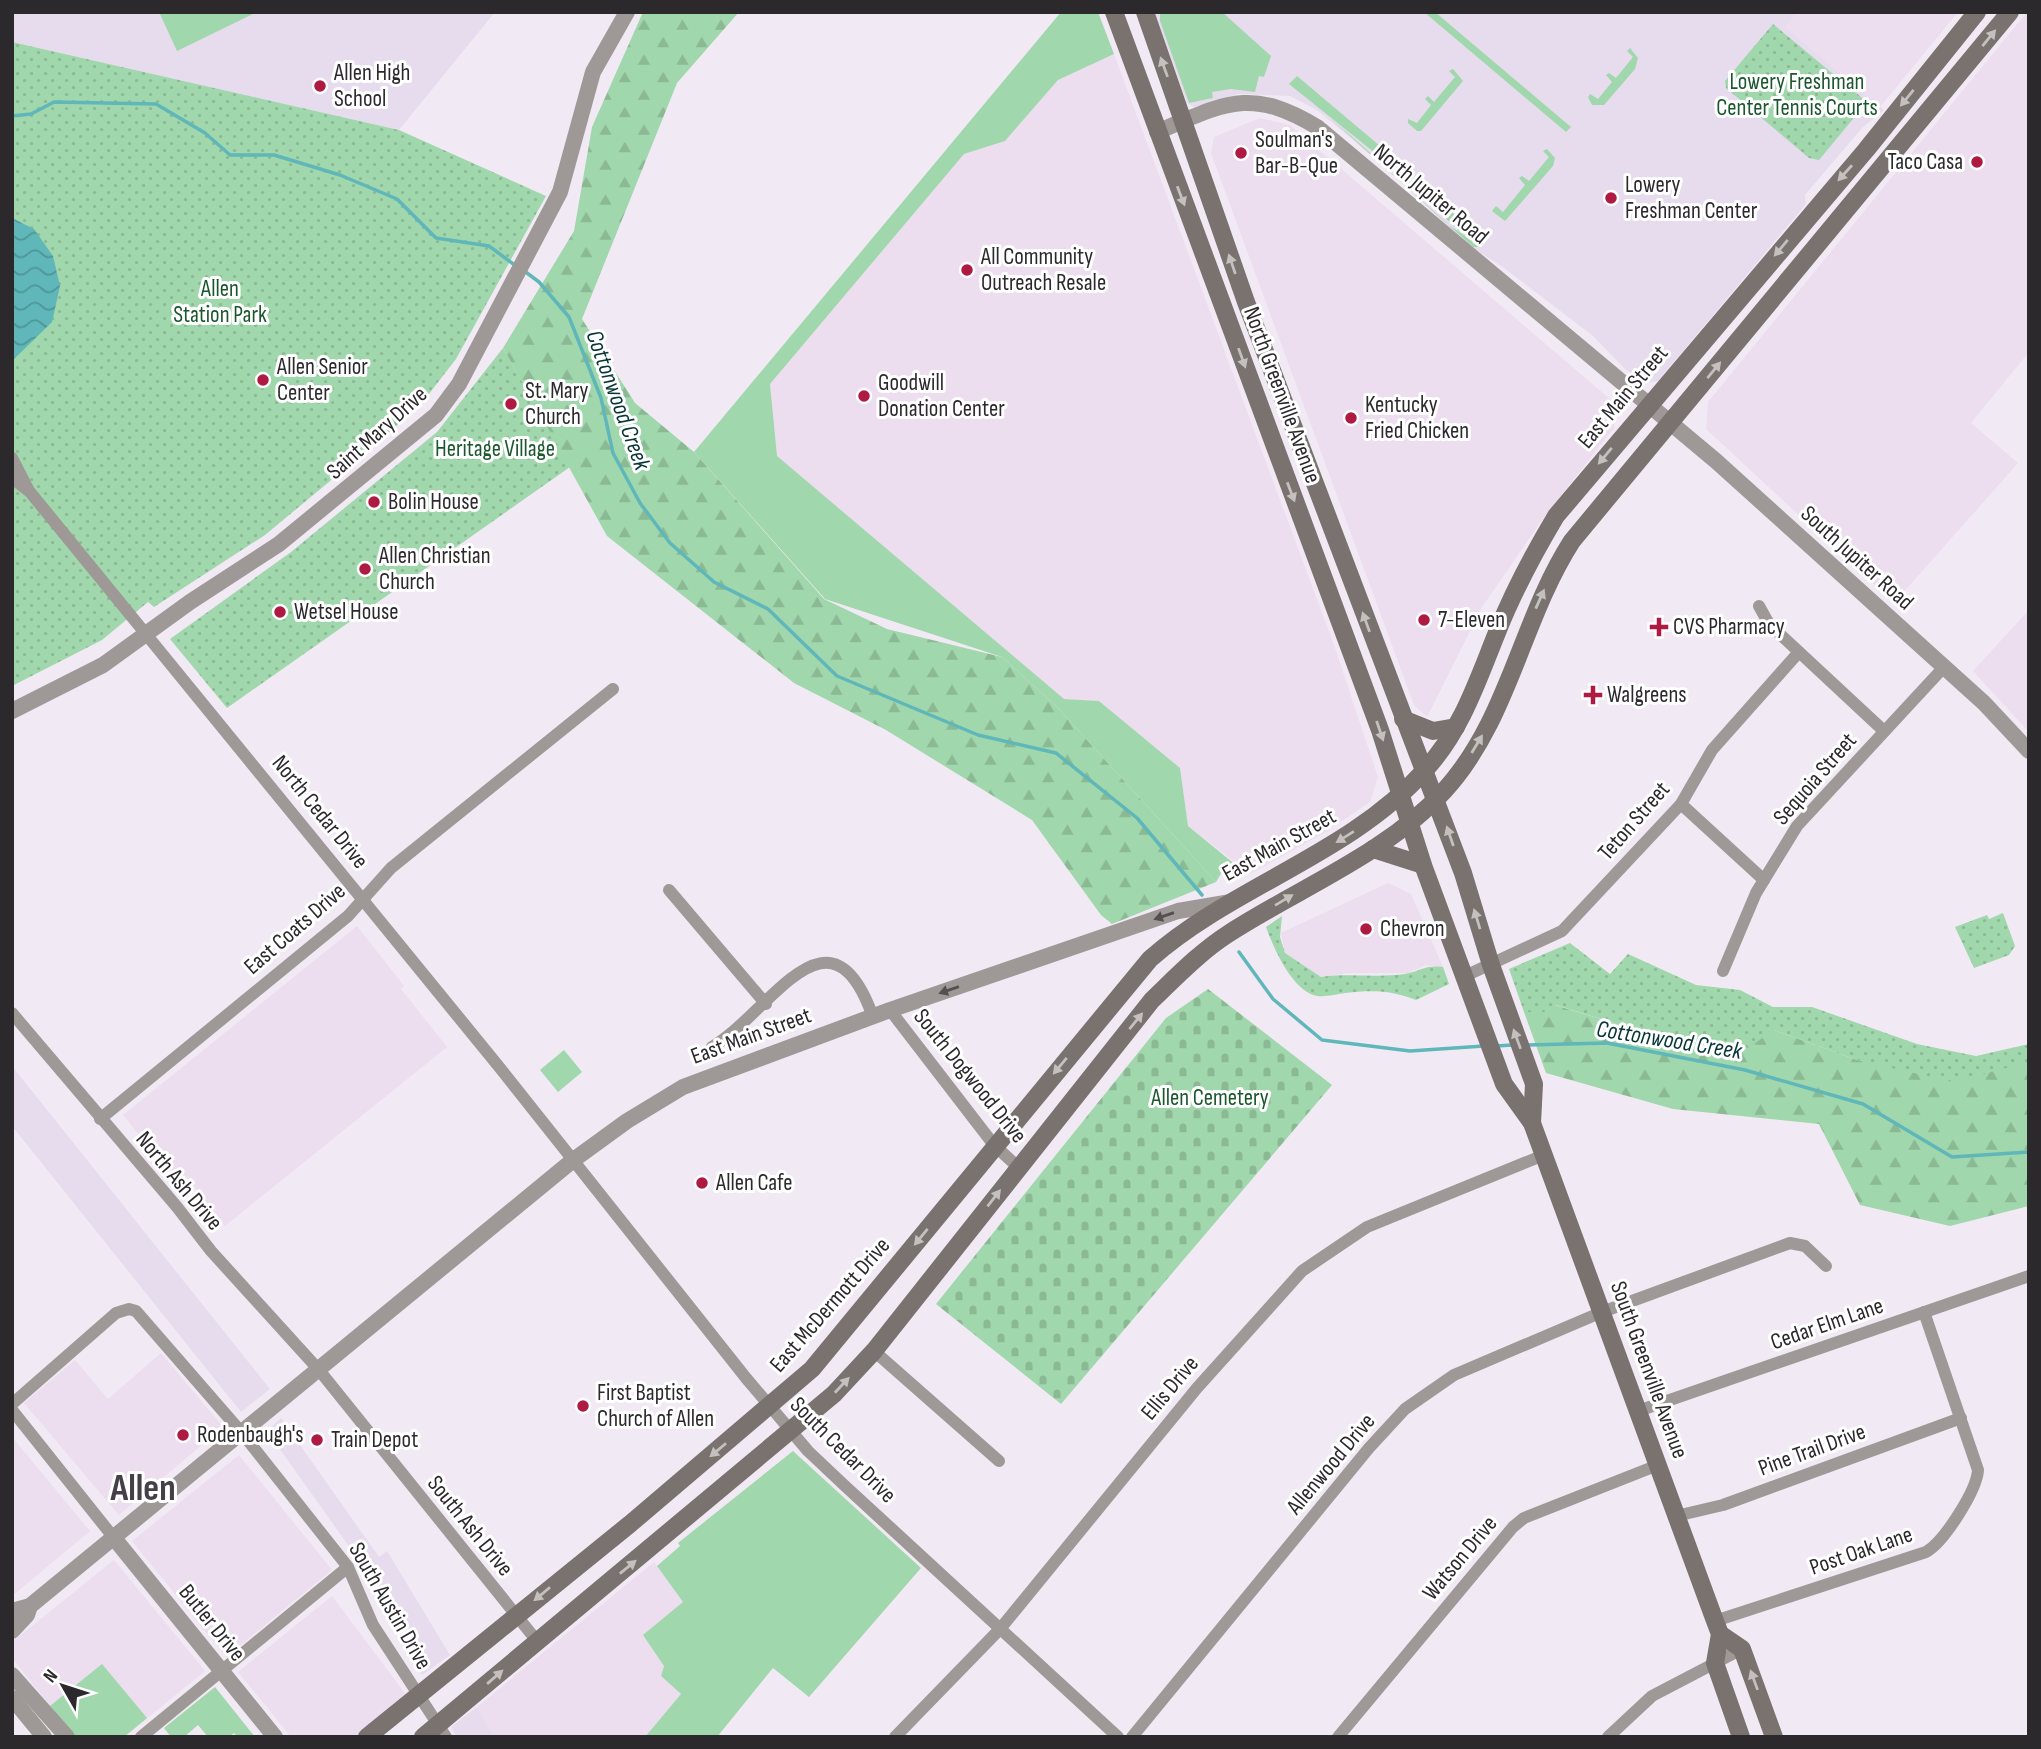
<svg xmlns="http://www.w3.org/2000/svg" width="2041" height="1749" viewBox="0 0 2041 1749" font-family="'Sofia Sans Condensed',sans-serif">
	<defs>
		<pattern id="forest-firs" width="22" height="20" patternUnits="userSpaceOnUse" patternTransform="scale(1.75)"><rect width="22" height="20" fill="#a1d7ac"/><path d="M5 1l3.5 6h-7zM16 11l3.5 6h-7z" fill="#8bb994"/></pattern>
		<pattern id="cemetery-stones" width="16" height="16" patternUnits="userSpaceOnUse" patternTransform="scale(1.75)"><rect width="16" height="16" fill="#a1d7ac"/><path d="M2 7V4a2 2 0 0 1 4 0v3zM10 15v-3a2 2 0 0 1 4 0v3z" fill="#8bb994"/></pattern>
		<pattern id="park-dots" width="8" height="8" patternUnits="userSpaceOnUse" patternTransform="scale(1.75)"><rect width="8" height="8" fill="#a1d7ac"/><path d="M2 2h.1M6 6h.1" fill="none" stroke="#8bb994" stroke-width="1.8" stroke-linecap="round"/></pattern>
		<pattern id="water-waves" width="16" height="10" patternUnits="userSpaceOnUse" patternTransform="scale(1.75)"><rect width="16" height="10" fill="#5fb7b9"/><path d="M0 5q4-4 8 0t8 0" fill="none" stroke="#4f9597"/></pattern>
	</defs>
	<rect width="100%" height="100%" fill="#f1eaf4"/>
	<g fill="#ecddef">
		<path d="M1797,12h161l-78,95 -95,-80z"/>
		<path d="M2027,12l2,340 -58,71 47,40 -124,140 -188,-174 2,-27z"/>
		<path d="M1114,54l220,591 44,132 -8,25 -46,31 -74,41 -62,-48 -8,-58 -81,-67 -35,-2 -287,-242 -7,-73 194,-230 41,-13 53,-61z"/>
		<path d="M1260,118l30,7 321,275 3,28 -70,89 -62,90 -55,110 -13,-12 -203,-552 3,-16z"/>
		<path d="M2029,610v122l-56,-61z"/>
		<path d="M1388,883l23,11 32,73 -17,-2 -18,8h-60l-27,4 -36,-24 -4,-20z"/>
		<path d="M357,926l47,60 -3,3 46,58 -222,179 -42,-53 -9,6 -51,-64z"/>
		<path d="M161,1353l62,74 -104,88 -95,-112 51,-43 33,39z"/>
		<path d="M12,1437l78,94 -78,65z"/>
		<path d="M239,1455l93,115 -106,87 -94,-116z"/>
		<path d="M114,1560l91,111 -81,66h-49l-63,-79v-16z"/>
		<path d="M654,1562l29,40 -22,74 20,18 -36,43h-151l-17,-30z"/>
		<path d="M332,1596l75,100 -50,41h-66l-53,-65z"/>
	</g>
	<g fill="#e7dced">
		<path d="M12,12h483l-96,118 -387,-88z"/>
		<path d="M1154,12h643l-12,15 99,83 -22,18 -57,67 1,9 -148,177 -12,2 -21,-14 -32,-33 -89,-68 -37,-24 -83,-78 -67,-56 -27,-14 -52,-2 -43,14 -8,-5z"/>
		<path d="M12,1066l258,323 -29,23 -229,-286z"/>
		<path d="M281,1418l98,139 8,-6 63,104 -28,20 -69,-123 -86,-121z"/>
		<path d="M477,1707l17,30h-37l-6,-10z"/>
	</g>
	<g fill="#a1d7ac">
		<path d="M159,12h98l-80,39z"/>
		<path d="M1061,12h37l16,42 -56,26 -53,61 -41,13 -194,230 7,72 287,243 35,2 81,67 8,58 49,40 -15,6 -6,10 -159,-175 -55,-50 -177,-58 -131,-147z"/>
		<path d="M1160,12h62l49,44 -7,21 -5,-1 -4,16 -24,-3 -19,3 1,6 -24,5 -29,-82z"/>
		<path d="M1424,12h11l136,115 -5,5z"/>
		<path d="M1630,48l8,10 -3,11 -31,36h-12l-4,-8 2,-3 8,5 14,-17 -6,-7 3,-2 7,5 17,-21 -6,-6z"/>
		<path d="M1453,69l10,12 -42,50h-4l-9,-8v-4l9,4 14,-18 -6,-6 3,-3 6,6 21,-25 -6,-6z"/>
		<path d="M1297,76l185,156 3,6 -2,6 -23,-12 -75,-71 -96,-77z"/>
		<path d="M1330,118c39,32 74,67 110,100 13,12 29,18 40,29h-7z"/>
		<path d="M1547,149l8,9 -2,8 -48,55 -13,-10 4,-5 7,6 22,-27 -6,-7 3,-2 7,5 20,-24 -6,-6z"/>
		<path d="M564,1050l18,22 -24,20 -18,-22z"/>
		<path d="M793,1451l128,117 -112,129 -36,-29 -56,69h-72l36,-43 -20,-18 3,-10 -21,-31 40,-33 -26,-36 23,-20 -2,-3z"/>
		<path d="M102,1664l45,54 -23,19h-49l-25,-31z"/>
		<path d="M215,1687l40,50h-18l-3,-4 -5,4h-21l-10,-12 -14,12h-13l-7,-9z"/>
	</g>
	<g fill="url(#forest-firs)">
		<path d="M643,12h96l-62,71 -95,236 53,84 59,49 130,147 63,30 115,28 55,50 159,175 -104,42 -11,-9 -69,-95 -146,-90 -92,-47 -187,-147 -104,-188 71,-117 18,-104z"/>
		<path d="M1555,1005l68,21 151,4 86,31 169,1v144l-79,20 -90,-21 -41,-81 -146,-15 -127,-36 -22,-61h20z"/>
	</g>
	<path fill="url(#cemetery-stones)" d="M1208,989l124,96 -271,319 -125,-100 230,-286z"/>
	<g fill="url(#park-dots)">
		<path d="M1773,24l94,78 -48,58 -10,-2 -83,-70 -1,-7z"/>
		<path d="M12,42l387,88 147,66 -90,163 -38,49 -153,127 -111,72 -6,-5 -46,38 -90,46z"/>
		<path d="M503,348l67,119 -343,241 -57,-69 121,-87 146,-120z"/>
		<path d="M2003,913l12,33 -6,9 -35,13 -19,-41 32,-12 2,4z"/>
		<path d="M1282,916l-2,21 5,16 36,24c28,-4 57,1 84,-3 17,-3 18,-9 38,-7l6,17 -33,16c-25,-10 -44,-10 -71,-7 -8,1 -19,4 -27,3 -25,-3 -45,-49 -52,-69z"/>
		<path d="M1570,943l40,31 18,-20 68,31 44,5 33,17h39l105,37 59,12 53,-12v18l-76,20 -93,-21 -86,-31 -26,18 -125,-22 -67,-21 -12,7h-20l-15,-43z"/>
	</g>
	<path fill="url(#water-waves)" d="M12,218l22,11 19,27 7,30 -8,36 -40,39z"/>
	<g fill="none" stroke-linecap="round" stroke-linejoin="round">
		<g stroke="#5fb7b9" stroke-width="3.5">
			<path d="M12,116l19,-2 23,-12 102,2 49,29 25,22h44l66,20 57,24 39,39 53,8 27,20"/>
			<path d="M523,270l16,12 30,35 32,81 12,55 27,50 30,40 44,39 54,27 69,67 141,59 78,18 81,65 65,77"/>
			<path d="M1239,952l34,47 49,41 88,11 74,-5"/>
			<path d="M1527,1045l80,-2 138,27 118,34 89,53 77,-5"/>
			<path d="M1496,1046l16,-1"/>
		</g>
		<g stroke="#9e9996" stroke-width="12">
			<path d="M12,458l16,31"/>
			<path d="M12,478l18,14 470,576 246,310 62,73 36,34 274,252"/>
			<path d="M1759,606l10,18 115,107"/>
			<path d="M1681,804l83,76"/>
			<path d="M669,890l97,114"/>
			<path d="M1723,971l33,-78 41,-67 147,-159"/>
			<path d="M1465,976l97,-45 119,-127 31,-54 87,-98"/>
			<path d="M890,1010l104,135 24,22"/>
			<path d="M12,1013l165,194 34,44 108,119 218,271"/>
			<path d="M712,1047c59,-35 118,-152 161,-30"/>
			<path d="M100,1119l248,-203 43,-48 222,-179"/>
			<path d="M874,1351l125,110"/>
			<path d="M12,1404l104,-91 13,-4 7,2 106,122 106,134 25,58 73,112"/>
			<path d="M12,1410l102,128"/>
			<path d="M1638,1411l391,-135"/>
			<path d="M1676,1516l47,-11 238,-87"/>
			<path d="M1715,1621l211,-69c18,-10 51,-62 52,-82l-54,-158"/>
			<path d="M141,1737l207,-170"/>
			<path d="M895,1737l105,-108 197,-241 105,-117 65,-44 177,-72"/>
			<path d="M1132,1737l237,-289 36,-39 49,-34 148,-63 188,-69 15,3 21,20"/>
			<path d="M1338,1737l175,-210 11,-9 134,-53"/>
			<path d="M1608,1737l44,-41 90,-47"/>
		</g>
		<g stroke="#9e9996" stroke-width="16">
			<path d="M1157,132c67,-28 92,-46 160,-5l399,334 268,242 45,48"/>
			<path d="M12,711l91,-46 87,-63 89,-58 157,-129 23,-31 101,-192 33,-120 34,-60"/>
			<path d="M114,1538l161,199"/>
			<path d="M12,1611l18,-5 542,-445 55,-40 56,-34 207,-77 288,-99 53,-9"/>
			<path d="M12,1631l15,-16 3,-9"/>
			<path d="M12,1675l55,62"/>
			<path d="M12,1698l32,39"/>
		</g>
		<g stroke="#79726e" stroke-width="18">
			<path d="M1114,12l266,718 43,135 81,219 28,39 183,498 5,13 -5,29 26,74"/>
			<path d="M1145,12l101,290 217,571 28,92 43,119 -2,39"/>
			<path d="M1403,719l30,12 23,-4"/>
			<path d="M1373,849l50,16"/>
			<path d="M1720,1634l22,15 32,88"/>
			<path d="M367,1737l263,-213 182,-155 338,-410c84,-74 199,-104 275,-189 37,-40 53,-91 73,-140 16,-40 36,-77 58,-114l310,-366 111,-138"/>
			<path d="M423,1737l411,-343 40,-43 278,-351c24,-23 48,-48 76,-66 71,-46 158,-80 216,-143 65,-71 77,-171 128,-250l438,-529"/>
		</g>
	</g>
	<defs><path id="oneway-solid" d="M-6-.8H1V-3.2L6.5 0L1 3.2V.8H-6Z" transform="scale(1.75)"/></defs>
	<g fill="#c3c0be">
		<use href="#oneway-solid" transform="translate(1989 38) rotate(-51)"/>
		<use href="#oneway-solid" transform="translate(1164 67) rotate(-110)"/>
		<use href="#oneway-solid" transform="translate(1907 98) rotate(129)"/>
		<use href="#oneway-solid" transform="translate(1845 173) rotate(132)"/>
		<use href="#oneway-solid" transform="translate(1181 196) rotate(69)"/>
		<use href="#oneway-solid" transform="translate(1781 248) rotate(130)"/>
		<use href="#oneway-solid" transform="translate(1232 264) rotate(-109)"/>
		<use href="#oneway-solid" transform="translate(1242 358) rotate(70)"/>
		<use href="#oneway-solid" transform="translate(1714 370) rotate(-51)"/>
		<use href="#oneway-solid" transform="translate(1605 456) rotate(130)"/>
		<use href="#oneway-solid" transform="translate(1291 492) rotate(69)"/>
		<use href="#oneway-solid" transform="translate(1540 599) rotate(-66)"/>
		<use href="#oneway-solid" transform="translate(1366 622) rotate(-110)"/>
		<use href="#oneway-solid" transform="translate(1380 731) rotate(71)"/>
		<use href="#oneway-solid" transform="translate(1477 744) rotate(-59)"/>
		<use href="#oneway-solid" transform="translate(1450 836) rotate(-109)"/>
		<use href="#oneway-solid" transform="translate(1345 837) rotate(148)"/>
		<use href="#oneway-solid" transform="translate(1284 900) rotate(-31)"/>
		<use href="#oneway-solid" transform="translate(1477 919) rotate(-107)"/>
		<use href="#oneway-solid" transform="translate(1136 1021) rotate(-51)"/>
		<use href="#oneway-solid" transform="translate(1517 1039) rotate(-110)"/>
		<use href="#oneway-solid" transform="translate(1060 1066) rotate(130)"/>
		<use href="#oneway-solid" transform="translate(994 1198) rotate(-52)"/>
		<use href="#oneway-solid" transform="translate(921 1237) rotate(129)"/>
		<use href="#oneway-solid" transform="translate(842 1385) rotate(-47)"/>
		<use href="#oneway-solid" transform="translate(718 1450) rotate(140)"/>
		<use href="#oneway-solid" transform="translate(628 1567) rotate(-39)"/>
		<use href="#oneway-solid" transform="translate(542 1594) rotate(140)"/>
		<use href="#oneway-solid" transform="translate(495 1677) rotate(-41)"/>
		<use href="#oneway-solid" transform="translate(1754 1680) rotate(-110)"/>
	</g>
	<g fill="#545052">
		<use href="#oneway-solid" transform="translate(1164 916) rotate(161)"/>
		<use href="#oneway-solid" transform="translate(949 990) rotate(161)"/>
	</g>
	<g fill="#ae1a41" stroke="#fff" stroke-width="2.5">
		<circle cx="320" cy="86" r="7"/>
		<circle cx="1241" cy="153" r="7"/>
		<circle cx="1977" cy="162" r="7"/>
		<circle cx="1611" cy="198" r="7"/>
		<circle cx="967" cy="270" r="7"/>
		<circle cx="263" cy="380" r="7"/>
		<circle cx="864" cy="396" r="7"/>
		<circle cx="511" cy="404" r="7"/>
		<circle cx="1351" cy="418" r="7"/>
		<circle cx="374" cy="502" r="7"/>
		<circle cx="365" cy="569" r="7"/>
		<circle cx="280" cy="612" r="7"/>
		<circle cx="1424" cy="620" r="7"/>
		<path d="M1655.5 616.5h7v7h7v7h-7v7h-7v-7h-7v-7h7z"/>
		<path d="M1589.5 684.5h7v7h7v7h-7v7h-7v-7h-7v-7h7z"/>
		<circle cx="1366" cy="929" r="7"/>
		<circle cx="702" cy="1183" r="7"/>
		<circle cx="583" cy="1406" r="7"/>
		<circle cx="183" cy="1435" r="7"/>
		<circle cx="317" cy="1440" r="7"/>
	</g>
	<g text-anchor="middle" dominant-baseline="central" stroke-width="6" stroke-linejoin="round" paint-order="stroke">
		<g font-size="23" fill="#2c292d" stroke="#fff" text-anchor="start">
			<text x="334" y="73">Allen High<tspan x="334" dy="26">School</tspan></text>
			<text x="1255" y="140">Soulman's<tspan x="1255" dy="26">Bar-B-Que</tspan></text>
			<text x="1963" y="162" text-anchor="end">Taco Casa</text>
			<text x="1625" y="185">Lowery<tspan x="1625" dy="26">Freshman Center</tspan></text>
			<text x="981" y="257">All Community<tspan x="981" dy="26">Outreach Resale</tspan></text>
			<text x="277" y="367">Allen Senior<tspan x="277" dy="26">Center</tspan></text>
			<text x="878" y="383">Goodwill<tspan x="878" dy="26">Donation Center</tspan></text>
			<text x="525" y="391">St. Mary<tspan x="525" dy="26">Church</tspan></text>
			<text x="1365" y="405">Kentucky<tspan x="1365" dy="26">Fried Chicken</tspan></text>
			<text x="388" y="502">Bolin House</text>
			<text x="379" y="556">Allen Christian<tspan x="379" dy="26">Church</tspan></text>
			<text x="294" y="612">Wetsel House</text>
			<text x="1438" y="620">7-Eleven</text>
			<text x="1673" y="627">CVS Pharmacy</text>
			<text x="1607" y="695">Walgreens</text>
			<text x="1380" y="929">Chevron</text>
			<text x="716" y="1183">Allen Cafe</text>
			<text x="597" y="1393">First Baptist<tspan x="597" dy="26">Church of Allen</tspan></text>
			<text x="197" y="1435">Rodenbaugh's</text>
			<text x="331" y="1440">Train Depot</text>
		</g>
		<g font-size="23" fill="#1a572d" stroke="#fff">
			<text x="1797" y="82">Lowery Freshman<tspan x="1797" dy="26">Center Tennis Courts</tspan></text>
			<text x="220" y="289">Allen<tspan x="220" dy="26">Station Park</tspan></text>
			<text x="495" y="449">Heritage Village</text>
			<text x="1210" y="1098">Allen Cemetery</text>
		</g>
		<g font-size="23" fill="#2c292d" stroke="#fff">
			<text transform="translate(1431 194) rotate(40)">North Jupiter Road</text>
			<text transform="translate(1282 395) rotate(70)">North Greenville Avenue</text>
			<text transform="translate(1623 397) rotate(-50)">East Main Street</text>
			<text transform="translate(377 433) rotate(-42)">Saint Mary Drive</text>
			<text transform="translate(1857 558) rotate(42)">South Jupiter Road</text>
			<text transform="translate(1815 779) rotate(-49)">Sequoia Street</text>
			<text transform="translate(320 812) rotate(51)">North Cedar Drive</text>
			<text transform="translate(1634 821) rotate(-49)">Teton Street</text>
			<text transform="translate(1279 845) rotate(-29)">East Main Street</text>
			<text transform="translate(295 929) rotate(-41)">East Coats Drive</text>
			<text transform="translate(751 1036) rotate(-20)">East Main Street</text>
			<text transform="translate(970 1076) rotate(51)">South Dogwood Drive</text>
			<text transform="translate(179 1181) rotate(50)">North Ash Drive</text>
			<text transform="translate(830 1305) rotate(-49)">East McDermott Drive</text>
			<text transform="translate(1827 1324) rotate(-19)">Cedar Elm Lane</text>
			<text transform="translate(1649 1370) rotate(70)">South Greenville Avenue</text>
			<text transform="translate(1170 1388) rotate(-50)">Ellis Drive</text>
			<text transform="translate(843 1450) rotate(45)">South Cedar Drive</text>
			<text transform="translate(1812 1450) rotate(-20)">Pine Trail Drive</text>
			<text transform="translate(1331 1464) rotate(-50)">Allenwood Drive</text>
			<text transform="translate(470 1526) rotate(51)">South Ash Drive</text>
			<text transform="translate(1861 1551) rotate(-19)">Post Oak Lane</text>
			<text transform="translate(1460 1558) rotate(-50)">Watson Drive</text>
			<text transform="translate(390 1606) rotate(60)">South Austin Drive</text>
			<text transform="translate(212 1623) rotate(51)">Butler Drive</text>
		</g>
		<g font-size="24" font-style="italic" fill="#083535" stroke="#fff">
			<text transform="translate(618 400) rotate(70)">Cottonwood Creek</text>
			<text transform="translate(1669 1040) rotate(9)">Cottonwood Creek</text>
		</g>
		<g font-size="37" font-weight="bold" fill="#453f47" stroke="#fff">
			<text x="143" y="1489">Allen</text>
		</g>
	</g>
	<rect width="2041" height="1749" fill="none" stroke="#2c292d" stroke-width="28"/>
	<g transform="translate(63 1686) rotate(309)" stroke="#ffffff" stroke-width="5" paint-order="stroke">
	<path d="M0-5L12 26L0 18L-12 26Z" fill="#2c292d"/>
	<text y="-10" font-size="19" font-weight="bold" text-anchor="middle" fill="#2c292d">N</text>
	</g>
</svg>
